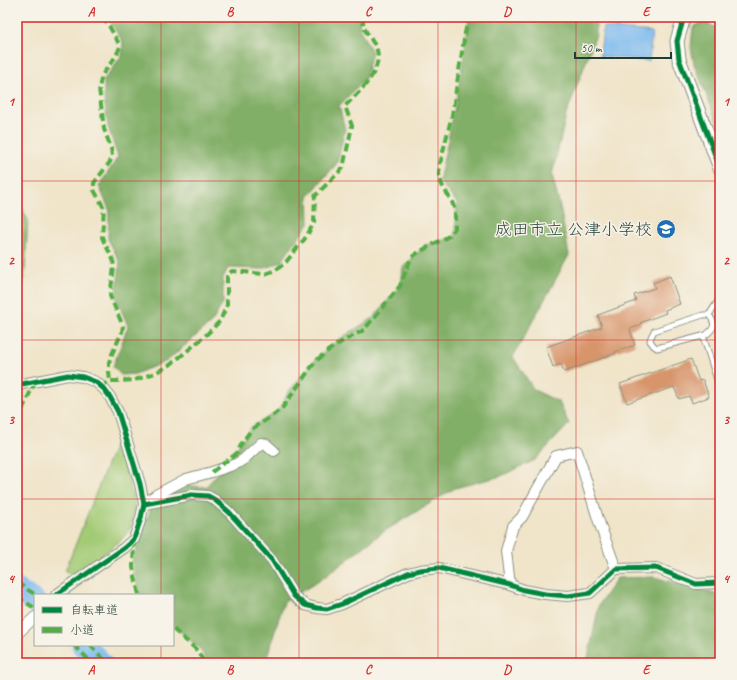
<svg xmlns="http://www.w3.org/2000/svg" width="737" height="680" viewBox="0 0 737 680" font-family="Caveat,'Klee One',sans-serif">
	<rect width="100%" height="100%" fill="#f7f3e8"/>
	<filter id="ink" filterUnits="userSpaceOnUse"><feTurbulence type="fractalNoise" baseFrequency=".025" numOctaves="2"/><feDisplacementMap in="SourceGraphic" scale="8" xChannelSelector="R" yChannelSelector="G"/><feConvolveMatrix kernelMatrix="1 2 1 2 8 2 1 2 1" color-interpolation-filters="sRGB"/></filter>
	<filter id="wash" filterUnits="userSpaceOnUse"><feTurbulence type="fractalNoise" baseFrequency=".012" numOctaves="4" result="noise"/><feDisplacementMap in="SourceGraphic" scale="16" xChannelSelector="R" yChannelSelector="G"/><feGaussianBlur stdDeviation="0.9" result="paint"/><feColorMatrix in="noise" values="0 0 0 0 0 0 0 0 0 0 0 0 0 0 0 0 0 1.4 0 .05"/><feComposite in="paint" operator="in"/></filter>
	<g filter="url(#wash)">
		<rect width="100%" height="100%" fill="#f0e4c9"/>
		<path fill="#a3cb76" stroke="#618455" d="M117,440l15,54 2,12 -1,13 -5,13 -7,8 -28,23 -20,13 -8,-5z"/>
		<g fill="#82af67" stroke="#50764e">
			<path d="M107,17h253l-1,11 13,24 -7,27 -26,27 6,23 -8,34 -29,34 1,26 -28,39 -19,7 -34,-1 -5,10v25l-11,19 -45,39 -32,13 -14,1 -8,-8 15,-41 -12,-29 4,-35 -12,-23 1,-30 -10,-23 19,-29 -10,-30 -4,-29v-18l18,-25 1,-13z"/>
			<path d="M469,17h127v18l-30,80 -14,60 8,32 9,48 -56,102 21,33 25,12 10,22 -34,36 -34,16 -46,12 -72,44 -61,47 -38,23 -19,61h-58l-6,-13 -28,-25v-30l-34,-1 -7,-33 23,-64 20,-12 31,2 22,-26 23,-34 26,-15 12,-21 23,-28 26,-23 35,-22 28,-33 2,-18 22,-22 30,-8 2,-34 -18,-22c12,-54 24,-109 30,-164z"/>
			<path d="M703,22l17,7v100l-26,-65 -3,-17 2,-20z"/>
			<path d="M17,198l11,22 -3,51 -8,52z"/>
			<path d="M654,577l61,17 5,4v65h-133l12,-58 18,-27z"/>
		</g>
		<path fill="#7bbaef" stroke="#4d7c92" d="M603,27l49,5 -3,29 -49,-5z"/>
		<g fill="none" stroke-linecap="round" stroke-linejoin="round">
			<g stroke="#7bbaef" stroke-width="23">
				<path d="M17,590l18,12"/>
				<path d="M83,645l18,18"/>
			</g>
		</g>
		<g id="blocks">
			<g fill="#d8956c">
				<path d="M670,276l10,28 -15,6 1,3 -26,10 1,2 -11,4 5,16 -20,7 1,1 -52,19 -3,-8 -8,3 -7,-20 56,-20 -4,-12 38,-14 -2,-6 21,-7 -2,-5z"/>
				<path d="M691,359l8,22 4,-1 6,17 -17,6 -3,-7 -10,3 -5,-12 -47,16 -7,-19z"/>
			</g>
		</g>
	</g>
	<g filter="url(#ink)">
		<use href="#blocks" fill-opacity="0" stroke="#88907e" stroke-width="1"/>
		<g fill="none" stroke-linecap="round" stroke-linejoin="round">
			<defs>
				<g id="service">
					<path d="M703,315h6c7,9 6,13 -3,20l-49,13 -3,-2 -4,-5 1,-4 3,-6z"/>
					<path d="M709,315l11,-17"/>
					<path d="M703,336l17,53"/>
				</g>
				<g id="minor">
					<path d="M17,385l51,-10 15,2 13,5 8,7 6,8 8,15 22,72 4,20 -3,14 -7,21 -10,9 -68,47"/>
					<path d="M145,503l11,-8 30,-16 26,-7 24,-8 8,-5 17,-16 5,1 8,7"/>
					<path d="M144,504l48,-9 16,1 7,4 14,12 43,48 22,36 11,9 12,3 10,1 15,-5 66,-31 12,-3 19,-2 71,17 14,5 21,4 23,2 22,-3 26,-24 40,-1 40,16 24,-1"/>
					<path d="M510,585l-4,-34 7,-25 9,-9 34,-61 21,-5 22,71 17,47"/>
					<path d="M17,634l18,-17"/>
				</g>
				<path id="tertiary" d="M684,17l-7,24 2,18 41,109"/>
			</defs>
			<use href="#service" stroke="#88907e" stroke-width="7"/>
			<use href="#minor" stroke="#88907e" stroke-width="12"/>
			<use href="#tertiary" stroke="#88907e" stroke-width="15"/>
			<use href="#service" stroke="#fff" stroke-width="5"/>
			<use href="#minor" stroke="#fff" stroke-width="10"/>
			<use href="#tertiary" stroke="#fff" stroke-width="13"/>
			<g stroke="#52ad45" stroke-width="4" stroke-dasharray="8 4" stroke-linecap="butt">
				<path d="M101,17l7,7 10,18 2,5 -4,9 -14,19 -3,13 5,41 7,19 1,8 -2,6 -16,21v7l10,18 -2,29 2,5 9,17 1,8 -4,29 13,30 -1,6 -10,22 -3,8v10l1,9"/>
				<path d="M101,387l9,-6h10l15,-1 20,-7 15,-8 34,-28 16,-16 7,-16v-30l5,-4 33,3 11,-4 10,-8 20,-25 8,-14 1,-27 28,-28 9,-42 -7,-20c14,-14 40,-36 31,-59 -1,-3 -4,-5 -5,-8 -5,-8 -10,-12 -7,-22"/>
				<path d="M17,421l18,-39"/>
				<path d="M212,472l25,-19 6,-12 9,-12 20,-13 11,-9 32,-45 11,-10 17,-11 19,-10 6,-6 32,-39 11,-28 8,-6 30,-16 6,-8v-18l-3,-8 -10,-17 -3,-11 1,-10 12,-49 13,-82 4,-16"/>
				<path d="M134,539l-1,28 6,28"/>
				<path d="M17,583l19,12"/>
				<path d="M17,597l18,11"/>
				<path d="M173,629l25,22 6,12"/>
				<path d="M74,645l18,18"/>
				<path d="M90,645l17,18"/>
			</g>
			<defs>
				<g id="cycleway">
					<path d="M684,17l-7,24 2,18 41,109"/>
					<path d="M17,385l51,-10 15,2 13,5 8,7 6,8 8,15 22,72 4,20 -3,14 -7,21 -10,9 -68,47"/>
					<path d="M144,504l48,-9 16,1 7,4 14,12 43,48 22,36 11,9 12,3 10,1 15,-5 66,-31 12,-3 19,-2 71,17 14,5 21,4 23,2 22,-3 26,-24 40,-1 40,16 24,-1"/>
				</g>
			</defs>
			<use href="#cycleway" stroke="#f7f3e8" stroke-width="8"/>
			<use href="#cycleway" stroke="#00873e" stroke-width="5"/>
		</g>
	</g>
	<path fill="none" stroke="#d62828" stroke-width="1" stroke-opacity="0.55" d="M161,17v578M299,17v646M438,17v646M576,17v646M17,181h703M17,340h703M17,499h703M161,645v18"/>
	<defs>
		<symbol id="school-disc" viewBox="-11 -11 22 22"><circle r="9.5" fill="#1f6fb2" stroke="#f7f3e8"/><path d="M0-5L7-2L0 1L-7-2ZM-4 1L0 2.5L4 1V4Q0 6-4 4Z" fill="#fff"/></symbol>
	</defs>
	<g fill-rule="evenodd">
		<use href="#school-disc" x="655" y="218" width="22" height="22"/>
	</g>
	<g text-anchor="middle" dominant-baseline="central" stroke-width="3" stroke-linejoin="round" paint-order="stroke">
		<g font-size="17" fill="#1f3d34" stroke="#f7f3e8" text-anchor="end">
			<text x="652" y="229">成田市立 公津小学校</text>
		</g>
	</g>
	<rect width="737" height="680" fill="none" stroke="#f7f3e8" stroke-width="44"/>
	<rect x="34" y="594" width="140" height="52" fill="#f7f3e8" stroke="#a1aaa0"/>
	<rect x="42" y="607" width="20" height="6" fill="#00873e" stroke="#a1aaa0"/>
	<text x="70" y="614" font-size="12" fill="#1f3d34">自転車道</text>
	<rect x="42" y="627" width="20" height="6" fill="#52ad45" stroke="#a1aaa0"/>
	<text x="70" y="634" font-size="12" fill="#1f3d34">小道</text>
	<path d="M575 52v6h96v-6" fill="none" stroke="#1f3d34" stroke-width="2"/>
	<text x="581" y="52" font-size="12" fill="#1f3d34" stroke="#f7f3e8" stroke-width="3" paint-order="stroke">50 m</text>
	<rect x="22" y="22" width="693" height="636" fill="none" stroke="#d62828" stroke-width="1.5"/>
	<g font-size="13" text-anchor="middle" font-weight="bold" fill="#d62828">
		<text x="91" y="16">A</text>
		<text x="230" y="16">B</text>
		<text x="368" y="16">C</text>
		<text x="507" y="16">D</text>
		<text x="646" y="16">E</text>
		<text x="11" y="106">1</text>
		<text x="726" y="106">1</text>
		<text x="11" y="265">2</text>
		<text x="726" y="265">2</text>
		<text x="11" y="424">3</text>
		<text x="726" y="424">3</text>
		<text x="11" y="583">4</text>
		<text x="726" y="583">4</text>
		<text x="91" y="674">A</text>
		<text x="230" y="674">B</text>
		<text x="368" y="674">C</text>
		<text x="507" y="674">D</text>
		<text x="646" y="674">E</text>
	</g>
</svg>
